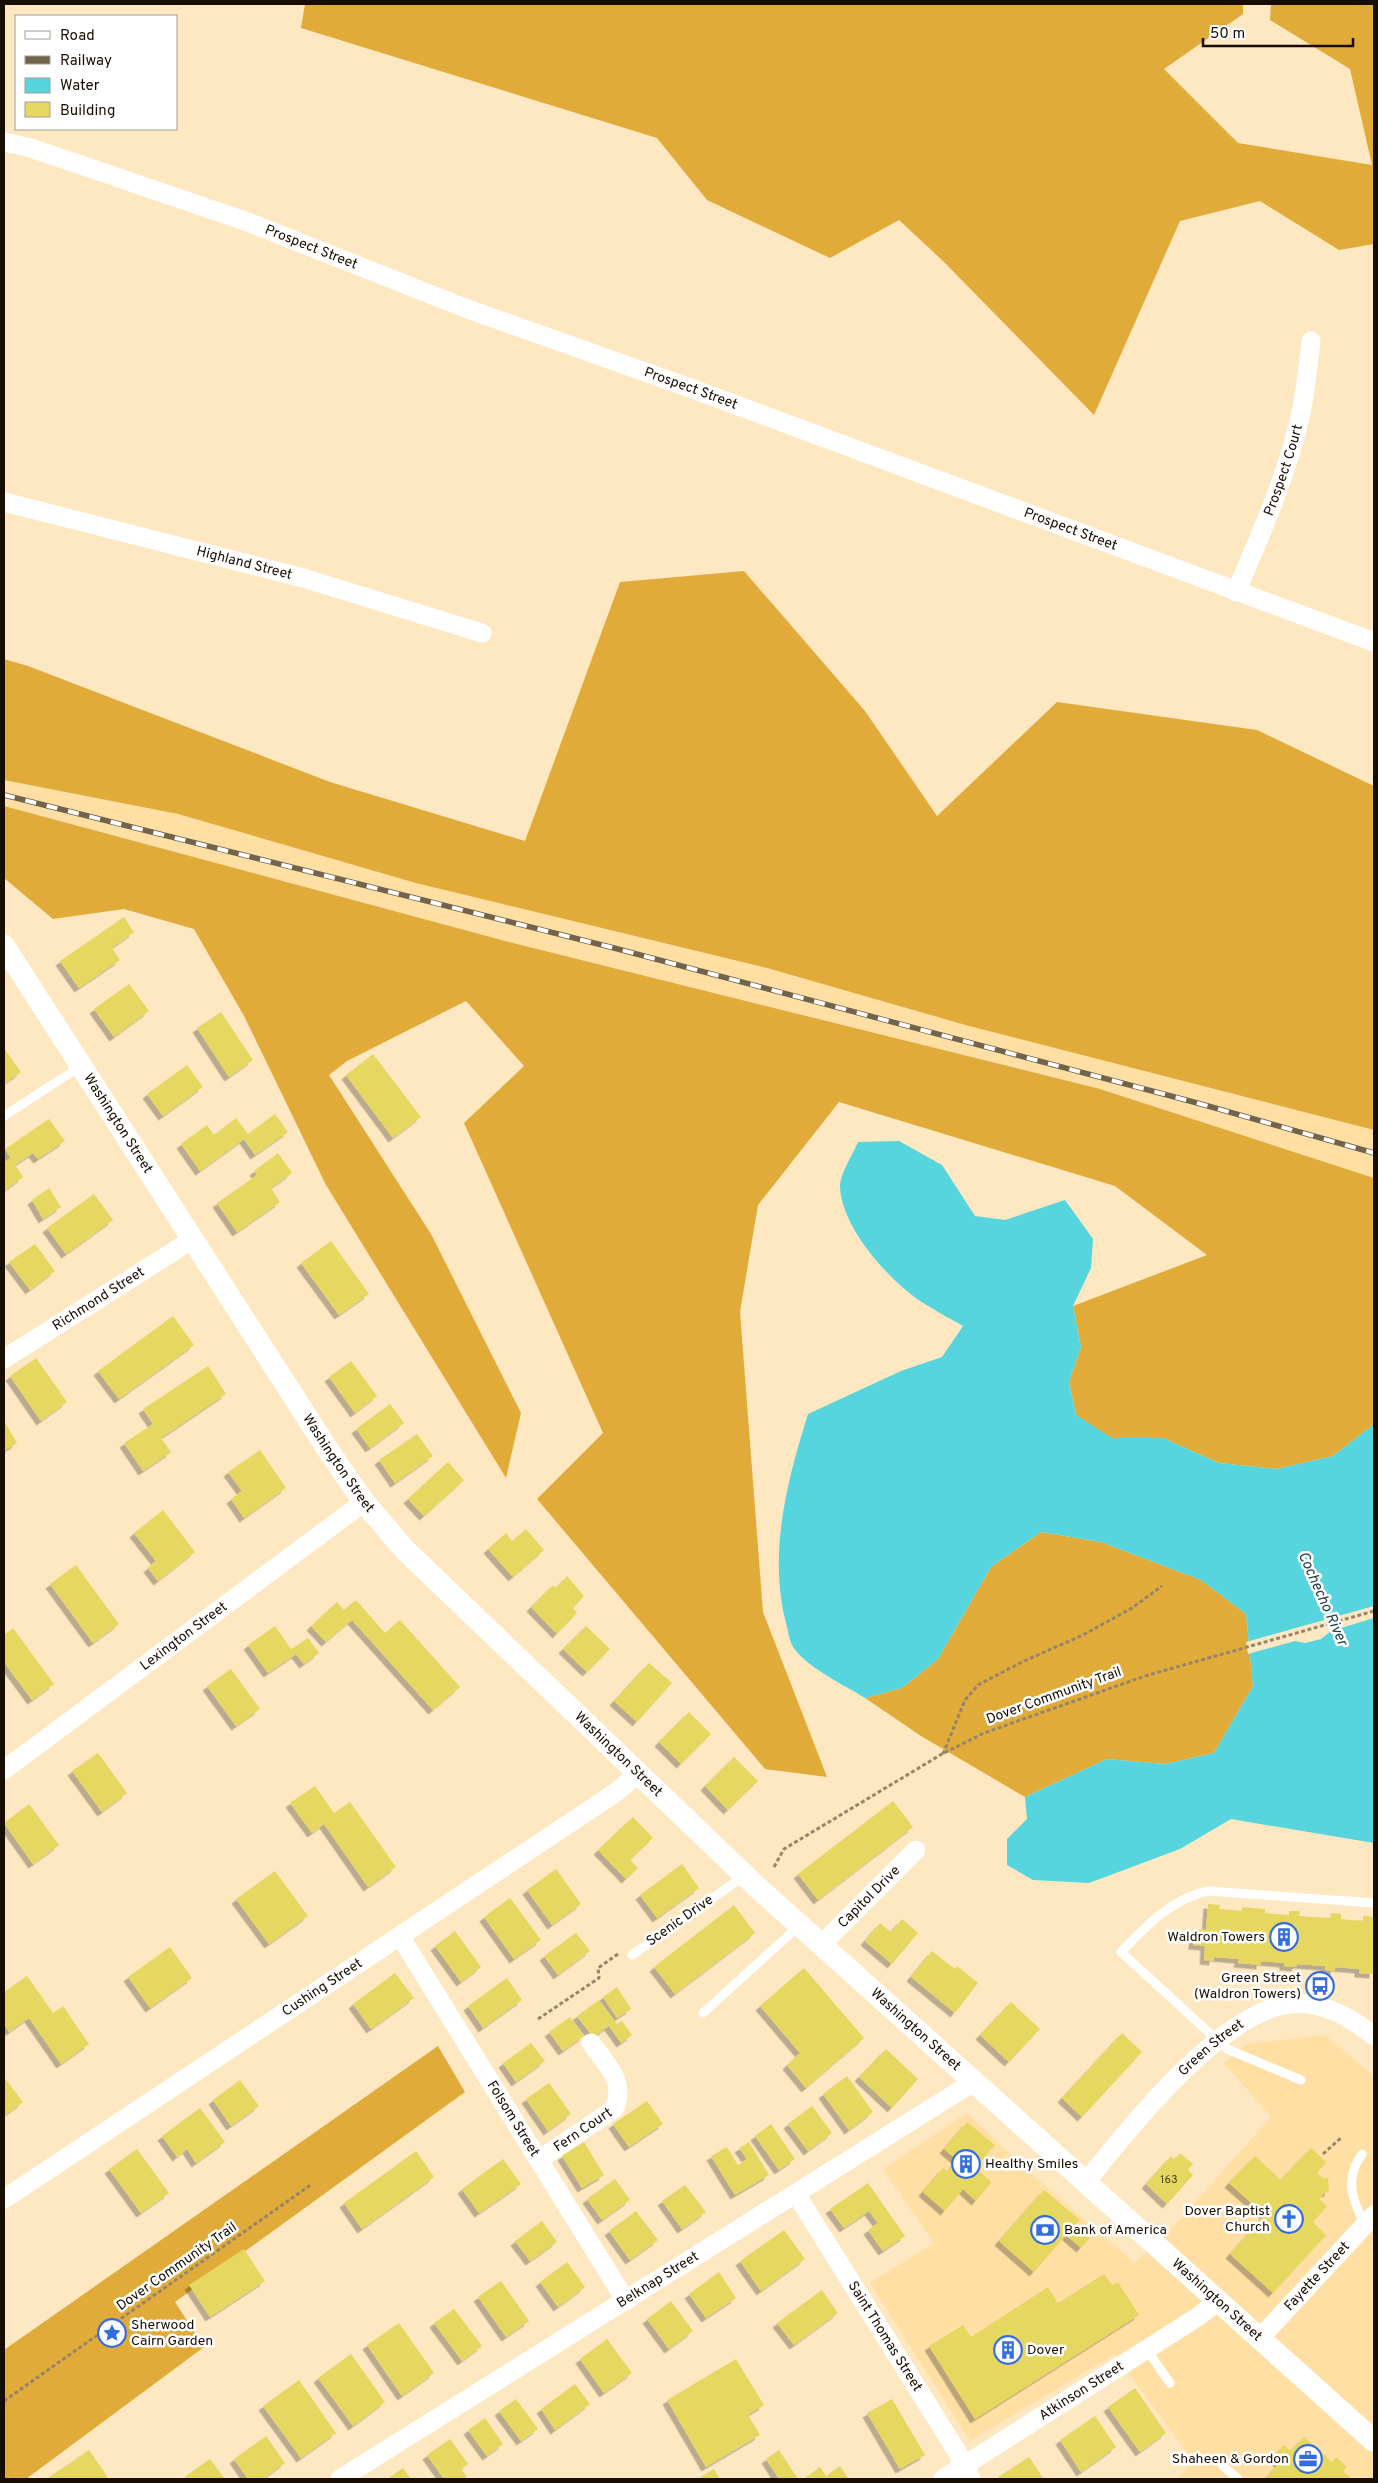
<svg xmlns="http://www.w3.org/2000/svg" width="1378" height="2483" viewBox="0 0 1378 2483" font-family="Overpass,sans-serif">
	<defs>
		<filter id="shadow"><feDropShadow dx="-4.5" dy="4.5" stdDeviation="0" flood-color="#0004"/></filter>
	</defs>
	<rect width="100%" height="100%" fill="#fee8c1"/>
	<g fill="#ffdfa4">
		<path d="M4,780l174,34 589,154 202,58 405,104v48l-274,-89 -587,-146 -509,-137z"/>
		<path d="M1325,2035l49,41v403h-197l16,-18 -78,-107 -145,87 -100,-158 64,-40 -51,-74 84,-56 54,52 114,98 38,-36 98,-110 -47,-54 22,-19z"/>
	</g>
	<g fill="#e1ab39">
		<path d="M305,4h938v10l-79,55 74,74 134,22 -22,-96 -80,-49 1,-16h103v240l-35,6 -79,-49 -80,20 -86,194 -151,-154 -44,-41 -69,38 -123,-58 -50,-62 -356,-110z"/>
		<path d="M744,571l121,140 72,105 120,-114 200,28 117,56v344l-405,-104 -202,-58 -351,-85 -238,-69 -174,-34v-121l24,7 302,116 195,59 95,-259z"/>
		<path d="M4,806l509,137 587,146 274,89v246l-41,32 -56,13 -58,-6 -56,-25 -51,1 -36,-24 -7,-33 12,-35 -8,-41 134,-51 -92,-69 -276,-84 -81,103 -18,107 23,300 64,165 -62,-8 -228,-270 66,-66 -139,-310 60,-57 -58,-65 -119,60 -18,14 102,159 90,179 -15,65 -180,-293 -82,-169 -50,-87 -70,-20 -71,10 -49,-41z"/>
		<path d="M1041,1532l60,10 100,38 45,34 7,72 -39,67 -49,11 -58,-5 -82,38 -104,-61 -56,-38 37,-10 36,-29 53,-92z"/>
		<path d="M438,2046l27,46 -290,210 29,45 -178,132h-22v-129z"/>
	</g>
	<path fill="#56d5de" d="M899,1141l43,24 33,51 30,4 60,-20 28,39 -2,29 -18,38 8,41 -12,35 7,33 36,23h51l56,25 58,6 56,-13 41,-32v419l-143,-24 -51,30 -91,34 -56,-3 -26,-15v-26l20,-20 -2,-22 82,-38 58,5 49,-11 39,-67 -7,-72 -45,-34 -100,-38 -60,-10 -50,35 -53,92 -36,29 -37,10c-19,-12 -63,-33 -73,-53 -3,-6 -4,-15 -6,-22 -18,-70 1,-142 22,-209l93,-43 41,-14 21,-31c-14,-8 -29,-16 -43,-25 -32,-22 -80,-75 -80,-116 1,-13 13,-31 18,-43z"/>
	<path fill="#fee8c1" d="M1374,1606v12l-43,13 -10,8 -16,4 -10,-2 -47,13 -2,-12z"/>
	<g fill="#e6d761" filter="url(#shadow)">
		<path d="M124,917l10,15 -22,16 8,12 -41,28 -19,-27z"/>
		<path d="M129,984l20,27 -35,26 -20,-28z"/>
		<path d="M221,1012l32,48 -24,17 -32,-49z"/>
		<path d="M4,1048l17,24 -17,12z"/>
		<path d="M373,1054l48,63 -28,21 -47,-63z"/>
		<path d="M187,1065l16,22 -40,29 -16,-22z"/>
		<path d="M275,1114l13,18 -33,23 -11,-16 -44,32 -19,-27 26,-19 7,10 22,-17 12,16z"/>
		<path d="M49,1119l16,22 -27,18 -5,-6 -18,12 8,12 -19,14v-28l7,-5 -6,-9z"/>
		<path d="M278,1153l14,20 -21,15 9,14 -43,30 -20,-29 40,-28 -3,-4z"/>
		<path d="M49,1188l12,19 -18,12 -11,-19z"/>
		<path d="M94,1194l19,26 -47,34 -19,-26z"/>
		<path d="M331,1241l38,53 -30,21 -38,-52z"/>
		<path d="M35,1244l20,27 -25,19 -21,-28z"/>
		<path d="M173,1316l21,29 -75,54 -21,-28z"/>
		<path d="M36,1358l31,44 -26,19 -31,-45z"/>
		<path d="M351,1361l26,35 -22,17 -26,-36z"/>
		<path d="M208,1366l18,28 -65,44 10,14 -28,19 -19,-28 29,-19 -10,-15z"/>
		<path d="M390,1404l14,19 -34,25 -14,-19z"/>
		<path d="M4,1421l13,22 -13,8z"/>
		<path d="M417,1434l16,22 -38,27 -16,-23z"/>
		<path d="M260,1450l26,38 -42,30 -13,-19 11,-8 -14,-19z"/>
		<path d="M448,1462l16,18 -40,36 -16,-17z"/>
		<path d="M163,1510l32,42 -37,29 -10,-13 8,-7 -22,-28z"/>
		<path d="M526,1529l18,21 -31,27 -25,-28 18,-16 6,8z"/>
		<path d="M76,1565l43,59 -26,19 -43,-59z"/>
		<path d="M567,1576l17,20 -11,12 4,5 -20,21 -26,-27 22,-22 3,3z"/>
		<path d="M356,1600l29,33 15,-13 60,67 -27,23 -81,-90 -26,22 -15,-16 26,-24 7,8z"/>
		<path d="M275,1626l16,23 17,-11 11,15 -15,11 -8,-10 -28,19 -20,-28z"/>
		<path d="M586,1626l24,23 -23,23 -24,-23z"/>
		<path d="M13,1628l41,56 -22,16 -28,-38v-27z"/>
		<path d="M649,1663l23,20 -35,39 -23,-21z"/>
		<path d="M231,1669l29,40 -24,17 -29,-40z"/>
		<path d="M689,1712l22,22 -30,30 -22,-22z"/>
		<path d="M98,1753l29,40 -25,19 -30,-41z"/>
		<path d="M734,1757l24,24 -30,29 -23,-24z"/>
		<path d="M315,1786l19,27 16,-11 46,65 -28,20 -44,-63 -12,9 -22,-30z"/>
		<path d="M893,1801l20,26 -95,73 -20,-26z"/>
		<path d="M29,1804l30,41 -26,19 -29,-41z"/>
		<path d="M633,1817l20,21 -23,22 8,8 -12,11 -28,-29z"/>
		<path d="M682,1864l17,24 -42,30 -17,-23z"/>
		<path d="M556,1869l25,35 -29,21 -25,-35z"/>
		<path d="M275,1871l33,45 -39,28 -33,-45z"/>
		<path d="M510,1898l31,42 -27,19 -30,-42z"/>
		<path d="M1208,1904l12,1 -1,4 23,2v-4l23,2v4l24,2v-4h11l-1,5 31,2 1,-5 10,1v5l22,2v-5l11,1v57l-15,-1v-4l-24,-2v4l-10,-1v-4l-28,-2 -1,3 -12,-1v-3l-23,-2v4l-23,-2 1,-4 -25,-2v4l-10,-1 1,-14 -12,-1 1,-16 12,1z"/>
		<path d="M734,1905l21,28 -80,61 -21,-27z"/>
		<path d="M902,1919l16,14 -26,31 -27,-23 15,-18 11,9z"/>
		<path d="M455,1931l26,36 -20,15 -26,-36z"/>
		<path d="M576,1933l14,18 -32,24 -14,-19z"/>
		<path d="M170,1947l22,31 -42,30 -22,-31z"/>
		<path d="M932,1951l23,18 2,-3 21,17 -23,30 -44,-36z"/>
		<path d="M804,1968l60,70 -58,50 -19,-23 13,-12 -40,-47z"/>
		<path d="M395,1973l19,25 -43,31 -18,-25z"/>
		<path d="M27,1976l26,37 10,-7 26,38 -28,20 -32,-46 -20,14 -5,-9v-31z"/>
		<path d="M507,1978l15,22 -39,28 -15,-22z"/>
		<path d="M617,1987l14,22 -14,9 -14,-21z"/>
		<path d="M599,2000l18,24 5,-3 10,14 -11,8 -12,-17 -16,11 -16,-21z"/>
		<path d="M1011,2002l29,27 -31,33 -29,-27z"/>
		<path d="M570,2017l14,19 -21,15 -14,-19z"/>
		<path d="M1122,2033l20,19 -60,65 -20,-19z"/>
		<path d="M531,2043l14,18 -29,21 -13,-19z"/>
		<path d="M886,2049l32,30 -26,29 -33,-31z"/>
		<path d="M847,2076l26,36 -24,18 -26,-36z"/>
		<path d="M4,2077l19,25 -19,14z"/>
		<path d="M240,2080l19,26 -28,20 -18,-26z"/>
		<path d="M549,2083l22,31 -23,17 -22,-32z"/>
		<path d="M647,2101l16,23 -34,23 -16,-23z"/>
		<path d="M812,2106l20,27 -24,18 -20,-27z"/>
		<path d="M200,2108l25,34 -29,21 -9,-14 -10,8 -15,-21z"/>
		<path d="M967,2122l28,23 -20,23 17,14 -16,19 -13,-12 -18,22 -22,-19 20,-24 5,3 9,-11 -13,-11z"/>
		<path d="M771,2124l24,35 -16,11 -24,-34z"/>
		<path d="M584,2142l20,33 -22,13 -20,-32z"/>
		<path d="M749,2142l20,33 -34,20 -24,-39 16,-9 11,18 9,-6 -8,-11z"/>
		<path d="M1311,2148l15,14 -9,11 6,5h5l1,14 -5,1 -5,6 8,7 -14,16 13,13 -53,58 -43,-39 35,-39 -36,-32 26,-27 26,24z"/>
		<path d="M137,2149l32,44 -28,20 -32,-44z"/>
		<path d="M416,2151l18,26 -72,52 -18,-26z"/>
		<path d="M1180,2153l13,11 -5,6 5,5 -26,29 -21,-20 25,-28 3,4z"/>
		<path d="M503,2159l18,25 -42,29 -17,-24z"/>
		<path d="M615,2179l15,21 -28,20 -15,-21z"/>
		<path d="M868,2183l37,53 -22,15 -15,-21 10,-7 -9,-12 -25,17 -14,-19z"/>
		<path d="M685,2185l21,27 -24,17 -20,-28z"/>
		<path d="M1044,2190l36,30 -5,5 15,13 -9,10 -15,-13 -32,37 -35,-31z"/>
		<path d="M636,2211l22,29 -28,20 -21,-29z"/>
		<path d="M542,2221l15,21 -27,19 -15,-20z"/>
		<path d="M784,2230l21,29 -44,32 -21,-30z"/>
		<path d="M244,2249l21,32 -55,36 -21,-32z"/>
		<path d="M567,2262l18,25 -27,20 -18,-25z"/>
		<path d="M719,2272l17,26 -30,20 -17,-24z"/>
		<path d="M1104,2274l8,11 6,-3 21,33 -164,104 -46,-73 34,-21 8,12 77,-50 10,16z"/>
		<path d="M501,2281l28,40 -23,16 -28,-40z"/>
		<path d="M822,2290l16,23 -44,32 -17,-22z"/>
		<path d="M671,2301l22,30 -24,18 -22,-30z"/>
		<path d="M454,2309l28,37 -20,15 -28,-38z"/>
		<path d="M399,2323l35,50 -32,23 -35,-51z"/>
		<path d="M607,2339l25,34 -28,20 -24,-34z"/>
		<path d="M351,2354l34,48 -32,24 -35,-48z"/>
		<path d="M736,2359l28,46 -16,10 12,20 -54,32 -39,-67z"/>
		<path d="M299,2380l37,53 -35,25 -38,-52z"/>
		<path d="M575,2384l15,20 -35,26 -14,-21z"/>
		<path d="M1135,2388l31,45 -26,19 -32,-45z"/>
		<path d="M516,2399l22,30 -17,12 -22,-30z"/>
		<path d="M892,2399l33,56 -25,14 -33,-56z"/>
		<path d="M1095,2416l21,31 -35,25 -21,-32z"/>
		<path d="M485,2418l18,26 -16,12 -19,-26z"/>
		<path d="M266,2436l19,27 -22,16h-15l-14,-20z"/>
		<path d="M1304,2437l28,25 4,-5 11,10 -4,4 9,8 -86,-1 13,-15 -6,-5 11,-13 7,6z"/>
		<path d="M450,2439l18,25 -7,5 6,8 -2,2h-21l-17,-24z"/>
		<path d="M89,2450l20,29h-59l-1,-2z"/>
		<path d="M779,2450l19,29h-19l-13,-20z"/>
		<path d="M1029,2457l15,22h-44l-2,-2z"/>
		<path d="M210,2459l15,20h-37l-2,-3z"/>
		<path d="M840,2466l9,13 -44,-1 15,-11 6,9z"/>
		<path d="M403,2468l8,11h-24z"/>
		<path d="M714,2469l6,10h-23z"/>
	</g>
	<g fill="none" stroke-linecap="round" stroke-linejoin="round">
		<g stroke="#96856a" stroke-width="3" stroke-dasharray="4 2.5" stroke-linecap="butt">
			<path d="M943,1754l22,-54 13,-15 46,-24 59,-26 49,-27 30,-22"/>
			<path d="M774,1867l10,-18 158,-95 42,-21 161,-57 229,-65"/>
			<path d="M538,2019l61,-41 -1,-10 20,-14"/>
			<path d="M1323,2154l19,-17"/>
			<path d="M4,2401l308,-217"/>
		</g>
		<g stroke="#fff" stroke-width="9">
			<path d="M4,1116l77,-50"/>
			<path d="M632,1955l112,-79"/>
			<path d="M703,2013l96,-87"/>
			<path d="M1301,2080l-74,-31 -106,-97c24,-25 51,-54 87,-61l166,12"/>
			<path d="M1362,2154c-18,26 -10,45 3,71"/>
			<path d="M1147,2350l23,33"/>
			<path d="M1223,2466l15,13"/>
		</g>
		<g stroke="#fff" stroke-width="19">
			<path id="s1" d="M4,142l27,6 214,73 220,87 228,81 681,253"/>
			<path id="s2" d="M4,502l299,76 179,55"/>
			<path id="s3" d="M1236,592c25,-58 51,-117 65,-179 5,-24 7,-49 10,-72"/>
			<path id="s4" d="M4,1359l189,-120"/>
			<path id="s5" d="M4,1770l360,-268"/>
			<path id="s6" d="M400,1936l226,365"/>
			<path id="s7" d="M821,1945l95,-95"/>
			<path id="s8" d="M540,2159l74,-50c13,-27 -8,-45 -23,-66"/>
			<path id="s9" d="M1086,2182c41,-52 132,-165 198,-177 33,-7 65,11 90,31"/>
			<path id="s10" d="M796,2194l160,256 15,29"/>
			<path id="s11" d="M4,2199l611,-406 24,-20"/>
			<path id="s12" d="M1260,2338l114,-123"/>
			<path id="s13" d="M340,2479l635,-398"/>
			<path id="s14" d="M943,2479l256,-163 19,-15"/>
		</g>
		<path stroke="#fff" stroke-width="22" id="s15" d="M4,946l324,504 36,52 41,48 352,337 617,554"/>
		<defs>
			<path id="rail" d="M4,795l610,153 587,156 173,49"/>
		</defs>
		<use href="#rail" stroke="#71634c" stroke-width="5.5"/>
		<use href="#rail" stroke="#fff" stroke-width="4" stroke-dasharray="11" stroke-linecap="butt"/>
	</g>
	<defs>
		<symbol id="building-ring" viewBox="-11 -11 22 22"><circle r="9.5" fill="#fff" stroke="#346ddc" stroke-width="1.5"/><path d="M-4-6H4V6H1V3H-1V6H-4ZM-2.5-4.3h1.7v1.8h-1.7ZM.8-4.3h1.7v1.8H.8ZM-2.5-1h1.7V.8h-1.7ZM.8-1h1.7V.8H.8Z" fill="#346ddc"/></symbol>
		<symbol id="bus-ring" viewBox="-11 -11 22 22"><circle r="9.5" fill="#fff" stroke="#346ddc" stroke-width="1.5"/><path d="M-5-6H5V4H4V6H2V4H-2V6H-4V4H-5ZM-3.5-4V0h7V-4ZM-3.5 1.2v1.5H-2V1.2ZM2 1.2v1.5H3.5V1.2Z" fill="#346ddc"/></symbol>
		<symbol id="church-ring" viewBox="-11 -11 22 22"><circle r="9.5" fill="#fff" stroke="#346ddc" stroke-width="1.5"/><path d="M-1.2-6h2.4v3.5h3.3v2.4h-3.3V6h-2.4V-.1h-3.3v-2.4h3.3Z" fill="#346ddc"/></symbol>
		<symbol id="bank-ring" viewBox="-11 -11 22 22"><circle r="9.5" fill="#fff" stroke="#346ddc" stroke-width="1.5"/><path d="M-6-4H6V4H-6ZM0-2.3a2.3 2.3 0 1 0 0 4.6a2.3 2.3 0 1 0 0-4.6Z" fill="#346ddc"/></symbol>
		<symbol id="sight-ring" viewBox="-11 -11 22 22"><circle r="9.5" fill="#fff" stroke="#346ddc" stroke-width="1.5"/><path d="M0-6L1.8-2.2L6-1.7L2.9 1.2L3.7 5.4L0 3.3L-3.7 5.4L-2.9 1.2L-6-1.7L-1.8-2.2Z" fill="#346ddc"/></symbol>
		<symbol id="office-ring" viewBox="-11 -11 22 22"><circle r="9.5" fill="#fff" stroke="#346ddc" stroke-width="1.5"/><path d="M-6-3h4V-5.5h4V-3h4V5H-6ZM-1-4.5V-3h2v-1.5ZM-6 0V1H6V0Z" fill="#346ddc"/></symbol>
	</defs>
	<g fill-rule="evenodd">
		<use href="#building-ring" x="1268" y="1921" width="32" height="32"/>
		<use href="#bus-ring" x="1304" y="1970" width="32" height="32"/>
		<use href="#building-ring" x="950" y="2148" width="32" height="32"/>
		<use href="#church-ring" x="1273" y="2203" width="32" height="32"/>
		<use href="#bank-ring" x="1029" y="2214" width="32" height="32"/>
		<use href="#sight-ring" x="96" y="2317" width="32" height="32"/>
		<use href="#building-ring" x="992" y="2334" width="32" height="32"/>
		<use href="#office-ring" x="1292" y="2443" width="32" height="32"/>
	</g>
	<g text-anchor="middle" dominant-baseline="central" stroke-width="5" stroke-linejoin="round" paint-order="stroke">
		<g font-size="11" fill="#4b4018">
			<text x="1169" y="2180">163</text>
		</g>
		<g font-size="14" fill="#170d00" stroke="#fff">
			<text stroke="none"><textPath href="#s1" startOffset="325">Prospect Street</textPath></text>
			<text stroke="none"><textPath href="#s1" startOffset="730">Prospect Street</textPath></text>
			<text stroke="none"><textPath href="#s3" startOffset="131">Prospect Court</textPath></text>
			<text stroke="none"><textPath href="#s1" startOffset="1135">Prospect Street</textPath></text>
			<text stroke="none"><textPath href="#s2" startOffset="248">Highland Street</textPath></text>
			<text stroke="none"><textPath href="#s15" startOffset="211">Washington Street</textPath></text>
			<text stroke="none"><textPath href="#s4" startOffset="112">Richmond Street</textPath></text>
			<text stroke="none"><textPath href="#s15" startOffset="616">Washington Street</textPath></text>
			<text stroke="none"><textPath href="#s5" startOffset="224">Lexington Street</textPath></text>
			<text transform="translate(1054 1696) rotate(-20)">Dover Community Trail</text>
			<text stroke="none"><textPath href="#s15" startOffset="1021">Washington Street</textPath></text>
			<text stroke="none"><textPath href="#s7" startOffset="68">Capitol Drive</textPath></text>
			<text transform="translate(680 1921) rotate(-35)">Scenic Drive</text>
			<text stroke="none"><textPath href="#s11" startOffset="382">Cushing Street</textPath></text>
			<text stroke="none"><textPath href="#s15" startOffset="1426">Washington Street</textPath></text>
			<text stroke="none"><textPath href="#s9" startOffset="184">Green Street</textPath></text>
			<text stroke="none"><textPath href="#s6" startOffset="215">Folsom Street</textPath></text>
			<text stroke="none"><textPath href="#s8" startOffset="52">Fern Court</textPath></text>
			<text transform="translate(177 2267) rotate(-35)">Dover Community Trail</text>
			<text stroke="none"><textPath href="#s12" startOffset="84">Fayette Street</textPath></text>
			<text stroke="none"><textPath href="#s13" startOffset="375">Belknap Street</textPath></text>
			<text stroke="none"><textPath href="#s15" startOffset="1831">Washington Street</textPath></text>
			<text stroke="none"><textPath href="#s10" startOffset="168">Saint Thomas Street</textPath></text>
			<text stroke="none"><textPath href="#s14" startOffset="164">Atkinson Street</textPath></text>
		</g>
		<g font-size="14" fill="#170d00" stroke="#fff" text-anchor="end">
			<text x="1265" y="1937">Waldron Towers</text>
			<text x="1301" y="1978">Green Street<tspan x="1301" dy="16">(Waldron Towers)</tspan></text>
			<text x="985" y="2164" text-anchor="start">Healthy Smiles</text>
			<text x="1270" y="2211">Dover Baptist<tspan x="1270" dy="16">Church</tspan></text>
			<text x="1064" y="2230" text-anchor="start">Bank of America</text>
			<text x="131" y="2325" text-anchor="start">Sherwood<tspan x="131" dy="16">Cairn Garden</tspan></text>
			<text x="1027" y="2350" text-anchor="start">Dover</text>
			<text x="1289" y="2459">Shaheen &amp; Gordon</text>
		</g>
		<g font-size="15" font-style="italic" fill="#213c3e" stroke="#fff">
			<text transform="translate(1322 1599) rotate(66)">Cochecho River</text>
		</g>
	</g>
	<rect width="1378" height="2483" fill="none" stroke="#170d00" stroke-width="10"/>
	<rect x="15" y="15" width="162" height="115" fill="#ffffff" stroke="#a29e99"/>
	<rect x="25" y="31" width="25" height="8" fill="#ffffff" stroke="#a29e99"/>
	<text x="60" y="40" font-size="15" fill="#170d00">Road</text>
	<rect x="25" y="56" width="25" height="8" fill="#71634c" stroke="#a29e99"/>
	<text x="60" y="65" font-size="15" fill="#170d00">Railway</text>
	<rect x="25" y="78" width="25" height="15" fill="#56d5de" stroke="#a29e99"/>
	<text x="60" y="90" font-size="15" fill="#170d00">Water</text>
	<rect x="25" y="102" width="25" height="15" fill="#e6d761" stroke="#a29e99"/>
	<text x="60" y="115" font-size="15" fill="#170d00">Building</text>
	<path d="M1203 38v8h150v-8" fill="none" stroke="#170d00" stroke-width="2.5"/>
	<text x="1210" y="38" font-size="15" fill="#170d00" stroke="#ffffff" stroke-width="4" paint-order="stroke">50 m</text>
</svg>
